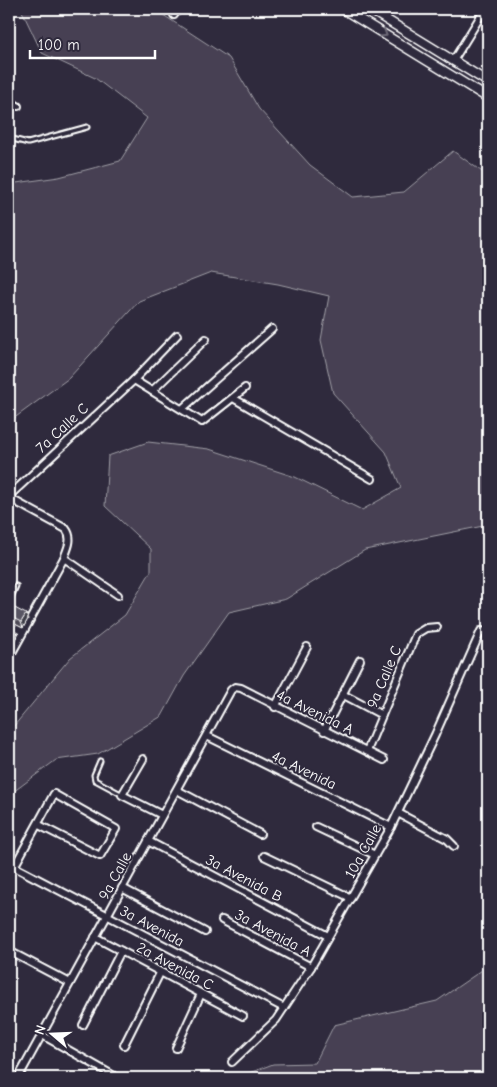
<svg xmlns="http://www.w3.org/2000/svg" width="497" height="1087" viewBox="0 0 497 1087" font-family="'Comic Neue',sans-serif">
	<rect width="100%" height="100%" fill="#2f2a3d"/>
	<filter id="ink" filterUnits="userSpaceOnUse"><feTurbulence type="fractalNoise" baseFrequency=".02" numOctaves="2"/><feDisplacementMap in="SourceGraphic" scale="10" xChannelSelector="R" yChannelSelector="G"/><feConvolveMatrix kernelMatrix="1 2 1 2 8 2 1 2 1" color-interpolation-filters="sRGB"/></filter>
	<g filter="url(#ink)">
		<g fill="#464152" stroke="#a2a0a8">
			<path d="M21,9h133l75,49 30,51 51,56 43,32 51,-5 49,-41 35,25v349l-123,25 -79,49 -57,13 -45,64 -22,40 -64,38 -42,6 -47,35v-63l61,-74 55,-43 26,-44v-22l-46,-43 3,-50 40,-14 61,7 86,28 67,33 39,-22 -15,-36 -53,-59 -12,-53 8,-44 -51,-12 -67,-11 -72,28 -70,77 -60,44v-238l50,-7 61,-16 27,-43 -52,-40 -53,-25z"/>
			<path d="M488,966v112h-36l-3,-2 -2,2h-211l37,-14 42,-1 19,-38 103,-24z"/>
		</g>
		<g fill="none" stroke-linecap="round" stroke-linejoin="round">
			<defs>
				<g id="service">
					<path d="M9,138l19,5 59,-16"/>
					<path d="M9,602l7,-16"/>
					<path d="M100,761l-6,14 1,5 26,14"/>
				</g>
				<g id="minor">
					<path d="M174,15l4,-6"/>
					<path d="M383,17l5,-8"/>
					<path d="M453,61l32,-52"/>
					<path d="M9,101l9,5"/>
					<path d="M134,380l68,42 43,-34"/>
					<path d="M152,391l54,-52"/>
					<path d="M233,398l139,81"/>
					<path d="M182,409l90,-80"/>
					<path d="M9,496l125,-116 43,-45"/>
					<path d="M9,498l57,31c7,9 2,19 -2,29l-55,100"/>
					<path d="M64,558l54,37"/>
					<path d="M9,624l14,8"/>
					<path d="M342,694l40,21"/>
					<path d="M275,707l32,-60"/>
					<path d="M324,731l36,-71"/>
					<path d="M207,736l184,91"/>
					<path d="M367,751l49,-117 10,-6 11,-1"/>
					<path d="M143,759l-21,36 40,20"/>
					<path d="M177,790l83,44"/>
					<path d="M398,813l49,26 7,7"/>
					<path d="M316,827l59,28"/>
					<path d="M148,841l180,95"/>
					<path d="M264,856l87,42"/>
					<path d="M9,864l275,144"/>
					<path d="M14,867l40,-73 62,35 -16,27 -61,-31"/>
					<path d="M122,888l83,44"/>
					<path d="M222,920l89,47"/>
					<path d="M95,937l148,79"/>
					<path d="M9,951l61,32"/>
					<path d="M83,1025l38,-74"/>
					<path d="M42,1035l76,43"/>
					<path d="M124,1045l36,-72"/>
					<path d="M176,1048l25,-54"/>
					<path d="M232,1062l44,-42 35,-53 80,-140 44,-92 46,-104 7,1"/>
					<path d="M18,1078l213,-388 4,-3 6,1 143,72"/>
				</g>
				<g id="tertiary">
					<path d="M343,9l145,89"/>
					<path d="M369,9l119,73"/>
				</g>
			</defs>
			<use href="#service" stroke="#fff" stroke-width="7"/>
			<use href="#minor" stroke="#fff" stroke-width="10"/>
			<use href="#tertiary" stroke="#fff" stroke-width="11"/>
			<use href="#service" stroke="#2f2a3d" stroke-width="3"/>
			<use href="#minor" stroke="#2f2a3d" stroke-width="6"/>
			<use href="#tertiary" stroke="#2f2a3d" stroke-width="8"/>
		</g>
		<path fill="#4d4956" stroke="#fff" d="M9,616l19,3 -5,9 -12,-6z"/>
		<path fill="#3e3c46" stroke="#fff" d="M26,614l2,5 -5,9 -2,-6z"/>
		<path fill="#595564" stroke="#fff" d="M13,607l13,7 -5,8 -12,-6z"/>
		<defs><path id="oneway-chevron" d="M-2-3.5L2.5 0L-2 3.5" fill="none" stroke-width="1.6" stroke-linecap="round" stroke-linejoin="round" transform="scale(1.25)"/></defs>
		<use stroke="#6d6a77" href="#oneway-chevron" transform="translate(384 34) rotate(32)"/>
	</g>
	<g text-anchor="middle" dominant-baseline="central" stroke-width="4" stroke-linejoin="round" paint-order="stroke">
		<g font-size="15" fill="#fff" stroke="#2f2a3d">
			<text transform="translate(62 428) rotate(-43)">7a Calle C</text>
			<text transform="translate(384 677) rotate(-67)">9a Calle C</text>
			<text transform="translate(315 712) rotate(26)">4a Avenida A</text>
			<text transform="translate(304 770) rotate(26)">4a Avenida</text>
			<text transform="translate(363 851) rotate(-61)">10a Calle</text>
			<text transform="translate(115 876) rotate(-61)">9a Calle</text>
			<text transform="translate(244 878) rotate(28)">3a Avenida B</text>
			<text transform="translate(152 926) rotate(28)">3a Avenida</text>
			<text transform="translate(273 933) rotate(28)">3a Avenida A</text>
			<text transform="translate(175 966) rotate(28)">2a Avenida C</text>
		</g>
	</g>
	<rect width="497" height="1087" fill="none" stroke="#2f2a3d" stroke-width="30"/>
	<rect x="15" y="15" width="467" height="1057" fill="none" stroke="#fff" stroke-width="2" filter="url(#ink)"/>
	<g transform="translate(52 1034) rotate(289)" stroke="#2f2a3d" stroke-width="4" paint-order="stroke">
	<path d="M0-4L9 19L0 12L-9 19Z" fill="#ffffff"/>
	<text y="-8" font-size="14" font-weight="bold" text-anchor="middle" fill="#ffffff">N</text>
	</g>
	<path d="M30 50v8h125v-8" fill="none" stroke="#ffffff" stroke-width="2.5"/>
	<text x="38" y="50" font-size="15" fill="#ffffff" stroke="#2f2a3d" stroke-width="4" paint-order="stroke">100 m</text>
</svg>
